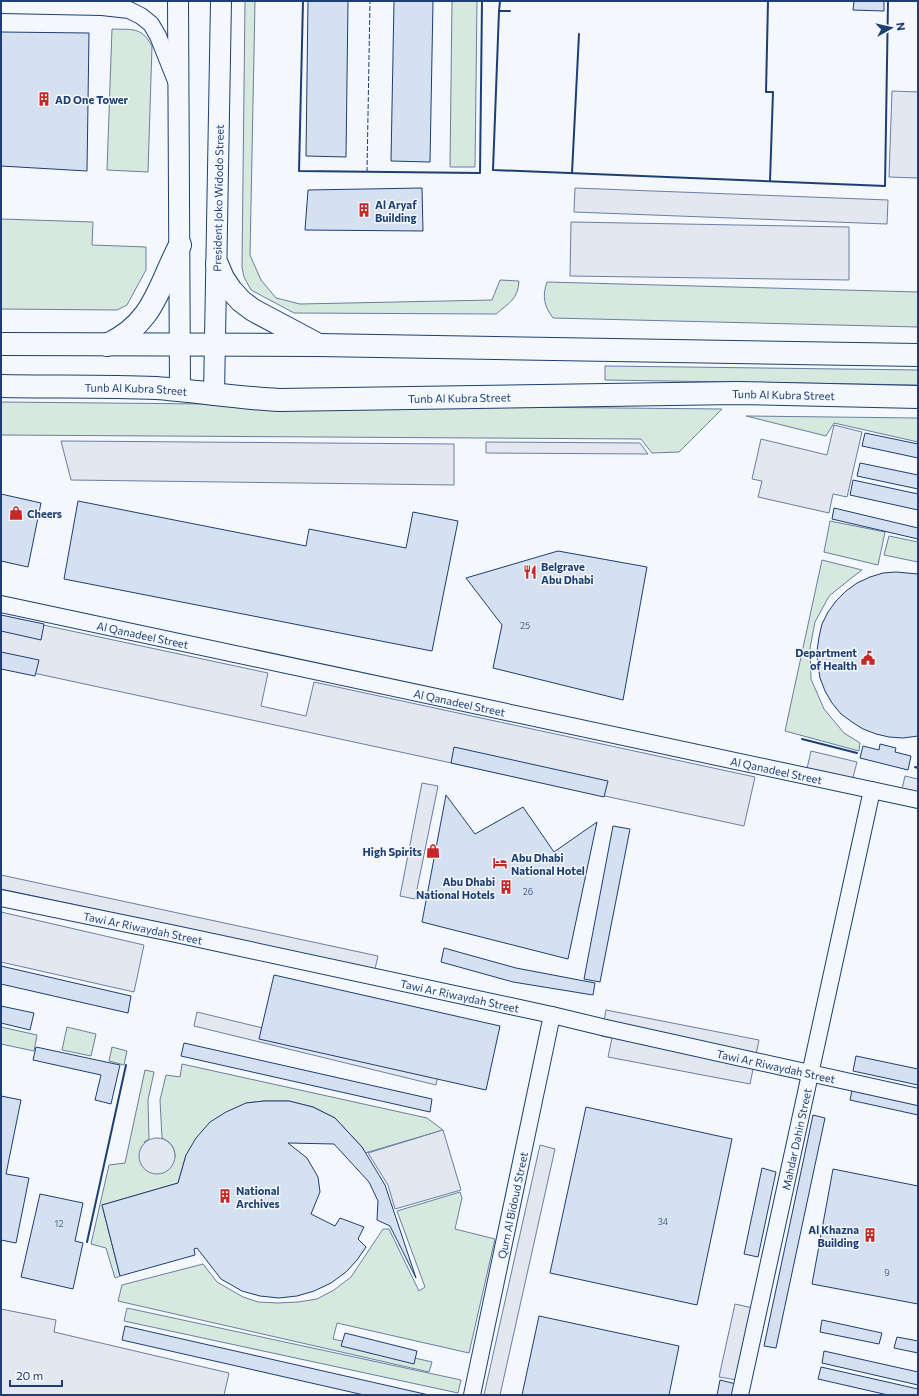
<svg xmlns="http://www.w3.org/2000/svg" width="919" height="1396" viewBox="0 0 919 1396" font-family="Commissioner,sans-serif">
	<rect width="100%" height="100%" fill="#f4f7fb"/>
	<g fill="#d7e8df" stroke="#687fa3">
		<path d="M245,1h10l-5,254 11,25 15,18 24,6 192,-4 8,-20 19,1c-1,18 -10,22 -23,33l-202,-1 -43,-23 -7,-13 -2,-10z"/>
		<path d="M452,1h25l-2,166h-25z"/>
		<path d="M112,29c20,1 29,-3 40,17l-4,126 -41,-2z"/>
		<path d="M1,219l92,3 -1,23 54,2v23l-19,35 -10,5 -116,-1z"/>
		<path d="M547,282l371,10v35l-365,-9c-9,-12 -11,-22 -6,-36z"/>
		<path d="M605,366l313,4v15l-313,-5z"/>
		<path d="M1,402l721,7 -43,43 -27,1 -11,-14 -640,-4z"/>
		<path d="M746,416l172,2v24l-84,-19 -8,13z"/>
		<path d="M830,521l55,11 -7,33 -54,-13z"/>
		<path d="M889,536l29,6v20l-34,-7z"/>
		<path d="M822,560l40,10 -8,6 -25,20 -14,26 -5,26 1,31 13,30 20,24 16,10 -1,8 -74,-20z"/>
		<path d="M1,1027l36,8 -3,16 -33,-7z"/>
		<path d="M67,1027l29,7 -5,22 -29,-6z"/>
		<path d="M112,1047l15,4 -3,14 -15,-4z"/>
		<path d="M182,1064l245,54 16,12 -78,23 -3,-6 -27,-29 -22,-11 -24,-6h-25l-18,2 -60,52 -8,28 -76,22 18,71 -5,2 -9,-30 -15,-4 18,-79 16,-2 20,-93 9,2 -6,28 1,39 -5,3 31,15c0,-9 -4,-15 -13,-19l-2,-38 6,-25 14,2z"/>
		<path d="M460,1192l2,6 -7,31 40,10 -26,114 -132,-30 -4,16 99,23 -3,10 -311,-71 4,-16 81,-21 14,18 26,15 15,5 20,1 20,-1 19,-3 17,-9 17,-13 32,-48h6l30,62 6,-4 -28,-76z"/>
		<path d="M127,1308l334,72 -3,13 -334,-72z"/>
	</g>
	<g fill="#e3e8f0" stroke="#687fa3">
		<path d="M892,91l26,1v86l-29,-1z"/>
		<path d="M575,188l313,12 -1,24 -313,-12z"/>
		<path d="M571,222l278,5v53l-279,-4z"/>
		<path d="M834,425l28,7 -15,65 -14,-3 -4,19 -71,-16 4,-16 -10,-2 9,-40 66,16z"/>
		<path d="M61,441l393,3v41l-383,-5z"/>
		<path d="M486,442l154,1 8,11 -162,-1z"/>
		<path d="M1,616l267,57 -7,33 45,10 8,-34 441,95 -11,49 -743,-160z"/>
		<path d="M811,751l46,11 -6,23 -45,-12z"/>
		<path d="M905,776l13,3v13l-16,-3z"/>
		<path d="M422,783l16,3 -23,113 -15,-3z"/>
		<path d="M1,875l377,81 -3,13 -374,-80z"/>
		<path d="M1,912l143,33 -10,47 -133,-30z"/>
		<path d="M606,1010l153,30 -9,44 -142,-27 4,-19 -11,-2z"/>
		<path d="M197,1012l242,59 -3,14 -242,-59z"/>
		<path d="M443,1130l18,60 -66,19 -7,-24 -20,-32z"/>
		<circle cx="157" cy="1156" r="18"/>
		<path d="M540,1145l15,4 -55,246h-16z"/>
		<path d="M735,1304l18,4 -16,72 -18,-3z"/>
		<path d="M1,1309l55,11 -2,12 175,41 -5,22h-223z"/>
	</g>
	<g fill="#d5e0f0" stroke="#1d3f73">
		<path d="M308,1h40l-2,156 -40,-1z"/>
		<path d="M394,1h39l-3,161 -39,-1z"/>
		<path d="M854,1h30v10l-31,-1z"/>
		<path d="M1,32l88,1 -2,138 -86,-5z"/>
		<path d="M422,188l1,43 -118,-1 3,-40z"/>
		<path d="M865,433l53,11v14l-56,-12z"/>
		<path d="M860,463l58,12v14l-61,-13z"/>
		<path d="M853,480l65,14v16l-68,-15z"/>
		<path d="M1,494l40,9 -13,64 -27,-6z"/>
		<path d="M78,501l228,45 3,-17 97,19 7,-36 45,9 -26,130 -368,-72z"/>
		<path d="M834,508l84,20v11l-86,-20z"/>
		<path d="M558,551l89,16 -24,133 -130,-32 9,-43 -36,-47z"/>
		<path d="M896,572l22,2v162l-15,2 -14,-1 -13,-3 -13,-5 -11,-7 -11,-8 -9,-11 -7,-12 -5,-13 -2,-13 -1,-14 2,-14 3,-13 6,-12 8,-11 10,-10 11,-8 13,-6 13,-4z"/>
		<path d="M1,615l43,9 -3,16 -40,-9z"/>
		<path d="M1,652l38,8 -4,16 -34,-7z"/>
		<path d="M880,744l16,4 -1,4 16,4 -3,14 -48,-12 3,-12 16,4z"/>
		<path d="M454,747l154,34 -4,16 -153,-34z"/>
		<path d="M446,795l29,39 48,-27 31,45 43,-30 -29,137 -146,-37z"/>
		<path d="M613,826l17,3 -30,153 -16,-3z"/>
		<path d="M444,948l72,20 79,15 -2,12 -80,-13 -72,-20z"/>
		<path d="M1,966l130,30 -3,17 -127,-29z"/>
		<path d="M274,975l226,51 -14,64 -227,-51z"/>
		<path d="M1,1006l33,7 -4,17 -29,-7z"/>
		<path d="M184,1043l248,56 -2,13 -249,-56z"/>
		<path d="M36,1047l84,18 -9,39 -16,-4 6,-25 -68,-15z"/>
		<path d="M856,1056l62,13v16l-65,-14z"/>
		<path d="M852,1090l66,15v10l-68,-15z"/>
		<path d="M1,1096l20,4 -15,74 23,4 -13,65 -15,-3z"/>
		<path d="M264,1101h25l24,6 22,11 27,29 23,38 31,93 -26,-52 -13,-6 1,-19 -9,-19 -35,-38 -46,-1 19,15 11,19 2,15 -9,22 24,12 5,-8 24,9 -6,12 8,8 -9,13 -11,12 -15,11 -17,8 -17,5 -18,2 -19,-2 -18,-5 -21,-12 -24,-31 -3,1 1,6 -75,21 -18,-71 76,-22 8,-28 10,-17 14,-16 16,-10 20,-9z"/>
		<path d="M586,1107l146,32 -35,166 -147,-32z"/>
		<path d="M813,1115l12,3 -49,230 -12,-2z"/>
		<path d="M762,1168l14,4 -18,85 -14,-3z"/>
		<path d="M833,1169l85,17v118l-106,-20z"/>
		<path d="M40,1194l43,9 -8,38 8,2 -10,46 -52,-12z"/>
		<path d="M539,1316l140,30 -10,49h-147z"/>
		<path d="M822,1320l60,13 -3,11 -59,-12z"/>
		<path d="M125,1326l304,69h-65l-242,-55z"/>
		<path d="M345,1333l72,18 -3,13 -73,-18z"/>
		<path d="M897,1337l21,4v12l-24,-5z"/>
		<path d="M824,1351l94,21v13l-96,-22z"/>
		<path d="M821,1367l97,22v6h-30l-70,-16z"/>
		<path d="M720,1380l16,4 -3,11h-16z"/>
	</g>
	<g fill="none" stroke-linecap="round" stroke-linejoin="round">
		<defs>
			<g id="minor">
				<path d="M1,5l101,2 27,3 12,6 10,8 7,12 18,45"/>
				<path id="s1" d="M1,604l917,196"/>
				<path id="s2" d="M1,898l170,35 381,82 54,13 312,69"/>
				<path id="s3" d="M472,1395l80,-380"/>
				<path id="s4" d="M740,1395l132,-605"/>
			</g>
			<g id="tertiary">
				<path d="M178,1l2,389"/>
				<path id="s5" d="M214,395l7,-394"/>
			</g>
			<g id="primary">
				<path d="M217,264l6,14 8,12 10,11 12,9 62,33"/>
				<path d="M1,344l317,1 600,10"/>
				<path d="M107,345c48,-23 51,-58 73,-100"/>
				<path id="s6" d="M1,386c51,1 103,0 155,2 41,3 82,10 123,12l458,-7 181,4"/>
			</g>
		</defs>
		<use href="#minor" stroke="#1d3f73" stroke-width="18"/>
		<use href="#tertiary" stroke="#1d3f73" stroke-width="22"/>
		<use href="#primary" stroke="#1d3f73" stroke-width="24"/>
		<use href="#minor" stroke="#f4f7fb" stroke-width="16"/>
		<use href="#tertiary" stroke="#f4f7fb" stroke-width="20"/>
		<use href="#primary" stroke="#f4f7fb" stroke-width="22"/>
		<path stroke="#1d3f73" stroke-width="1" stroke-dasharray="5 2" stroke-linecap="butt" d="M367,172l3,-171"/>
		<g stroke="#1d3f73" stroke-width="2">
			<path d="M303,1l-4,170 181,2 2,-172"/>
			<path d="M768,1l-2,91h7l-3,89"/>
			<path d="M499,11l1,-10"/>
			<path d="M510,11h-11l-6,159 392,16 3,-185"/>
			<path d="M572,173l7,-139"/>
			<path d="M802,739l55,14"/>
			<path d="M915,767l3,1"/>
			<path d="M87,1242l39,-177"/>
		</g>
	</g>
	<defs>
		<symbol id="building-bare" viewBox="-9 -9 18 18"><path d="M-4-6H4V6H1V3H-1V6H-4ZM-2.5-4.3h1.7v1.8h-1.7ZM.8-4.3h1.7v1.8H.8ZM-2.5-1h1.7V.8h-1.7ZM.8-1h1.7V.8H.8Z" fill="#c62828" stroke="#f4f7fb" stroke-width="2.5" paint-order="stroke"/></symbol>
		<symbol id="shop-bare" viewBox="-9 -9 18 18"><path d="M-5-2.5h2.3a2.7 3.5 0 0 1 5.4 0H5L5.5 6h-11ZM-1.5-2.5h3a1.5 2.3 0 0 0-3 0Z" fill="#c62828" stroke="#f4f7fb" stroke-width="2.5" paint-order="stroke"/></symbol>
		<symbol id="restaurant-bare" viewBox="-9 -9 18 18"><path d="M-5-6h1v4h1v-4h1v4h1v-4h1v5L-1.5 .5V6h-2V.5L-5-1ZM5-6V6H3V1.5H1.5Q1.5-4 5-6Z" fill="#c62828" stroke="#f4f7fb" stroke-width="2.5" paint-order="stroke"/></symbol>
		<symbol id="civic-bare" viewBox="-9 -9 18 18"><path d="M-.6-6.5H3V-4.5H.6V-3L4-1V1h2V6H-6V1h2V-1L-.6-3ZM-1.2 2.5V6h2.4V2.5Z" fill="#c62828" stroke="#f4f7fb" stroke-width="2.5" paint-order="stroke"/></symbol>
		<symbol id="hotel-bare" viewBox="-9 -9 18 18"><path d="M-6-4.5h1.5V1H6V5H4.5V3h-9V5H-6ZM-4 0a1.8 1.8 0 1 1 3.6 0ZM.5 0V-2.5h3Q6-2.5 6 0Z" fill="#c62828" stroke="#f4f7fb" stroke-width="2.5" paint-order="stroke"/></symbol>
	</defs>
	<g fill-rule="evenodd">
		<use href="#building-bare" x="34" y="89" width="20" height="20"/>
		<use href="#building-bare" x="354" y="200" width="20" height="20"/>
		<use href="#shop-bare" x="6" y="503" width="20" height="20"/>
		<use href="#restaurant-bare" x="520" y="562" width="20" height="20"/>
		<use href="#civic-bare" x="858" y="648" width="20" height="20"/>
		<use href="#shop-bare" x="423" y="841" width="20" height="20"/>
		<use href="#hotel-bare" x="490" y="853" width="20" height="20"/>
		<use href="#building-bare" x="496" y="877" width="20" height="20"/>
		<use href="#building-bare" x="215" y="1186" width="20" height="20"/>
		<use href="#building-bare" x="860" y="1225" width="20" height="20"/>
	</g>
	<g text-anchor="middle" dominant-baseline="central" stroke-width="3" stroke-linejoin="round" paint-order="stroke">
		<g font-size="9" fill="#4b6792">
			<text x="525" y="625">25</text>
			<text x="528" y="891">26</text>
			<text x="663" y="1221">34</text>
			<text x="59" y="1223">12</text>
			<text x="887" y="1272">9</text>
		</g>
		<g font-size="11" font-weight="bold" fill="#1d3f73" stroke="#f4f7fb" text-anchor="start">
			<text x="55" y="99">AD One Tower</text>
			<text x="375" y="204">Al Aryaf<tspan x="375" dy="13">Building</tspan></text>
			<text x="27" y="513">Cheers</text>
			<text x="541" y="566">Belgrave<tspan x="541" dy="13">Abu Dhabi</tspan></text>
			<text x="857" y="652" text-anchor="end">Department<tspan x="857" dy="13">of Health</tspan></text>
			<text x="422" y="851" text-anchor="end">High Spirits</text>
			<text x="511" y="857">Abu Dhabi<tspan x="511" dy="13">National Hotel</tspan></text>
			<text x="495" y="881" text-anchor="end">Abu Dhabi<tspan x="495" dy="13">National Hotels</tspan></text>
			<text x="236" y="1190">National<tspan x="236" dy="13">Archives</tspan></text>
			<text x="859" y="1229" text-anchor="end">Al Khazna<tspan x="859" dy="13">Building</tspan></text>
		</g>
		<g font-size="11" fill="#1d3f73" stroke="#f4f7fb">
			<text stroke="none"><textPath href="#s5" startOffset="197">President Joko Widodo Street</textPath></text>
			<text stroke="none"><textPath href="#s6" startOffset="135">Tunb Al Kubra Street</textPath></text>
			<text stroke="none"><textPath href="#s6" startOffset="783">Tunb Al Kubra Street</textPath></text>
			<text stroke="none"><textPath href="#s6" startOffset="459">Tunb Al Kubra Street</textPath></text>
			<text stroke="none"><textPath href="#s1" startOffset="145">Al Qanadeel Street</textPath></text>
			<text stroke="none"><textPath href="#s1" startOffset="469">Al Qanadeel Street</textPath></text>
			<text stroke="none"><textPath href="#s1" startOffset="793">Al Qanadeel Street</textPath></text>
			<text stroke="none"><textPath href="#s2" startOffset="145">Tawi Ar Riwaydah Street</textPath></text>
			<text stroke="none"><textPath href="#s2" startOffset="469">Tawi Ar Riwaydah Street</textPath></text>
			<text stroke="none"><textPath href="#s2" startOffset="793">Tawi Ar Riwaydah Street</textPath></text>
			<text stroke="none"><textPath href="#s4" startOffset="262">Mahdar Dahin Street</textPath></text>
			<text stroke="none"><textPath href="#s3" startOffset="194">Qurn Al Bidoud Street</textPath></text>
		</g>
	</g>
	<rect width="919" height="1396" fill="none" stroke="#1d3f73" stroke-width="4"/>
	<g transform="translate(891 28) rotate(82)" stroke="#f4f7fb" stroke-width="3" paint-order="stroke">
	<path d="M0-3L7 15L0 10L-7 15Z" fill="#1d3f73"/>
	<text y="-6" font-size="11" font-weight="bold" text-anchor="middle" fill="#1d3f73">N</text>
	</g>
	<path d="M10 1380v6h52v-6" fill="none" stroke="#1d3f73" stroke-width="2"/>
	<text x="16" y="1380" font-size="12" fill="#1d3f73" stroke="#f4f7fb" stroke-width="3" paint-order="stroke">20 m</text>
</svg>
